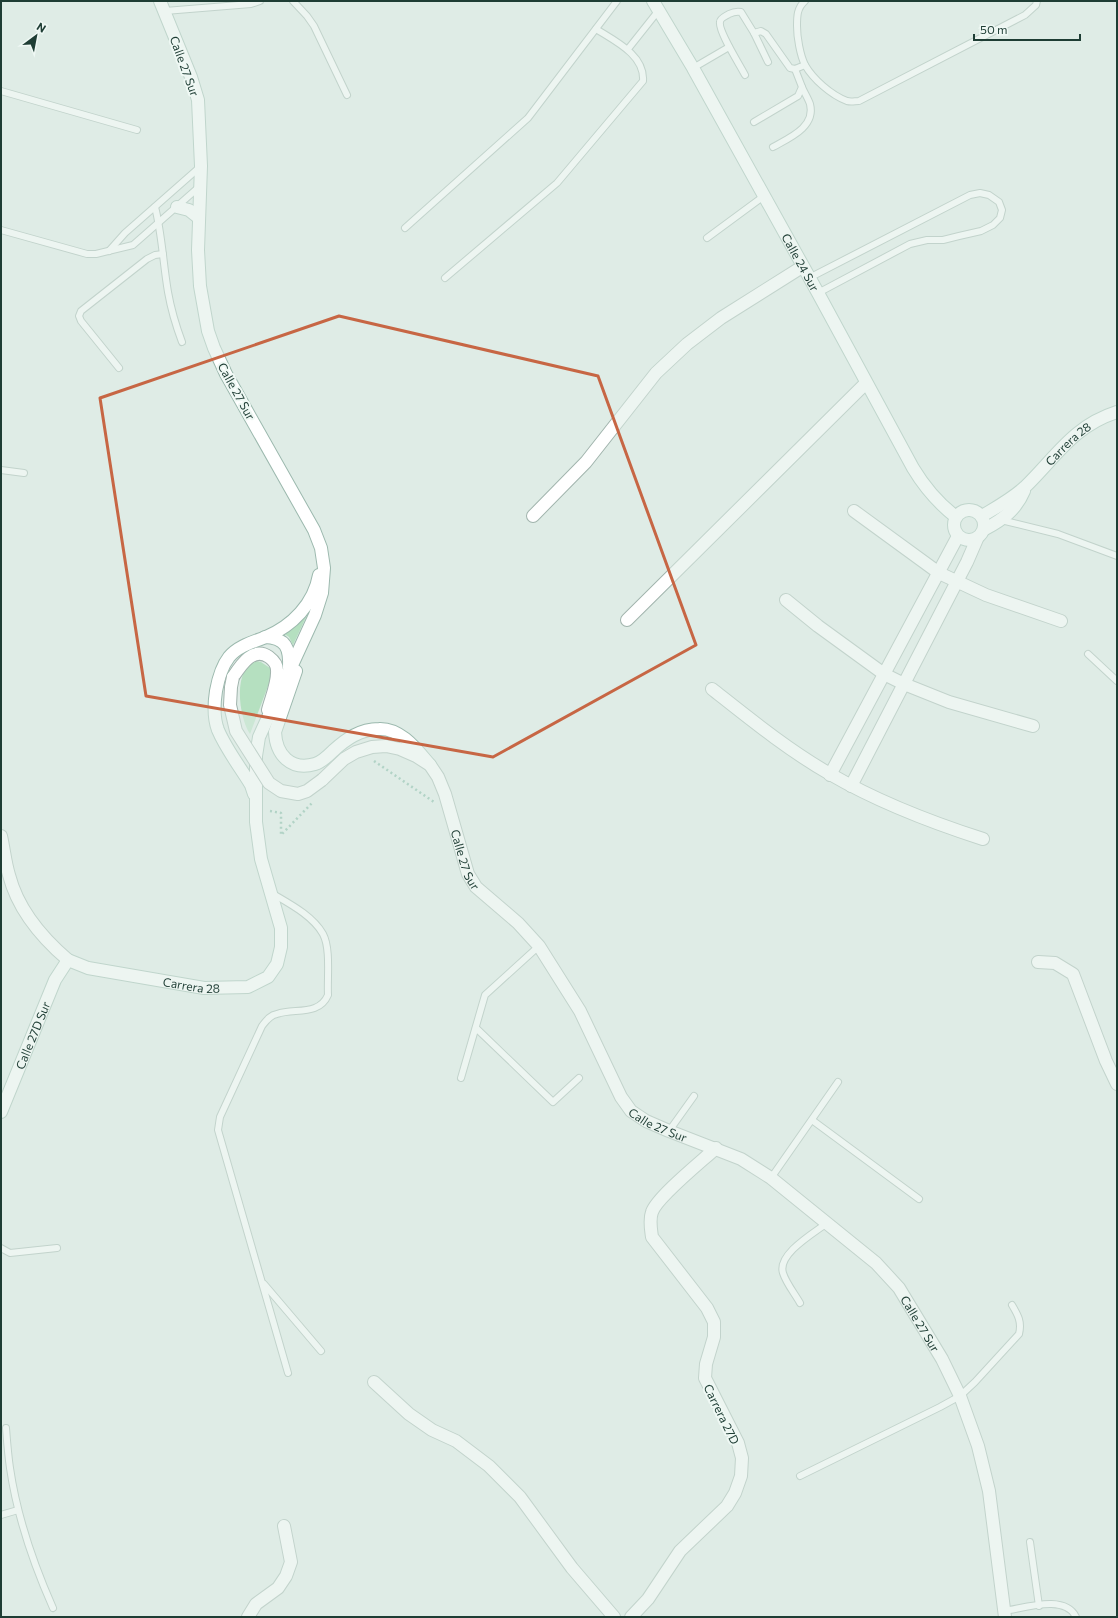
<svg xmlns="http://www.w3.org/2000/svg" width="1118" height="1618" viewBox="0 0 1118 1618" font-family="Commissioner,sans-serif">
	<rect width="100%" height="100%" fill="#dfece6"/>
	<g fill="#b5e0c0">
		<path d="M307,615l-14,30 -4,-8 -6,-4z"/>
		<path d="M256,661l5,1 9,6 1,10 -21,56c-11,-16 -18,-65 6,-73z"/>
	</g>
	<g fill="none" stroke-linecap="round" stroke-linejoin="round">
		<defs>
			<g id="lane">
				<path d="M293,1l14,15 7,10 33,69"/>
				<path d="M805,1c-8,7 -8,15 -8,25 0,11 3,29 8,39 8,14 26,30 42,36 4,1 8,0 12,0l166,-86 11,-10 1,-4"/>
				<path d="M165,11l86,-7 9,-3"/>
				<path d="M754,33l7,-2 5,3 24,34 5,1 10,-4"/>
				<path d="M628,49l31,-39"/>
				<path d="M693,68l36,-21"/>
				<path d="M745,75c-5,-10 -27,-44 -25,-53 0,-4 6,-6 9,-8 4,-2 7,-3 12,-2l13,21 14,29"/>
				<path d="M1,91l136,39"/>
				<path d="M754,122l44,-26 4,-9 -7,-18"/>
				<path d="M773,147c16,-9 43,-20 37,-43 -2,-6 -6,-12 -8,-17"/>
				<path d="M155,207c7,27 8,56 13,85 3,17 8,34 14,50"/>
				<path d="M405,228l123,-110 89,-117"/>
				<path d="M1,230l86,24h9l37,-9 66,-58"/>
				<path d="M707,238l57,-42"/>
				<path d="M109,251l16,-18 75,-66"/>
				<path d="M445,278l112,-95 86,-102c2,-26 -28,-40 -47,-52"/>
				<path d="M809,278l161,-83 10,-2 9,2 10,7 3,8 -2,8 -7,7 -12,6 -22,5 -16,4h-16l-17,4 -92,49"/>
				<path d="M119,368l-38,-47 -2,-5 2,-5 66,-52 8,-4 8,-1"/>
				<path d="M1,470l23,3"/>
				<path d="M1001,520l57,14 59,22"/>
				<path d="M1088,654l29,27"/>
				<path d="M273,894c17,10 40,22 50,40 8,15 4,45 5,61 -9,21 -33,13 -51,19 -7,1 -11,7 -15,12l-42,91 -2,13 70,243"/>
				<path d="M476,1028l77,74 26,-24"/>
				<path d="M461,1078l24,-83 54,-49"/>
				<path d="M812,1120l107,79"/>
				<path d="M669,1131l25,-35"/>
				<path d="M771,1178l67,-96"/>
				<path d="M1,1248l9,5 47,-5"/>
				<path d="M264,1284l57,67"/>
				<path d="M800,1303c-5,-9 -14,-20 -17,-30 -6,-19 31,-40 44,-50"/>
				<path d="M6,1428c1,13 2,27 4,40 7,48 23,95 43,140"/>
				<path d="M800,1476l140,-69 20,-11 15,-14 44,-48c3,-12 -1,-19 -7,-29"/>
				<path d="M1,1515l17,-5"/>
				<path d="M1030,1542l9,64"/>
				<path d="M1004,1611c21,-3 61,-17 72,6"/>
			</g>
			<g id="street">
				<path d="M854,511l85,62 47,22 75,26"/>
				<path d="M533,516l53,-54 70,-89 31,-29 34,-26 81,-51"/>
				<path d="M786,600l32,26 66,48 20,10 45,18 84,24"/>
				<path d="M627,620l239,-237"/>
				<path d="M233,677c8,-12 20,-31 36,-20 4,3 8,8 8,13 1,13 -6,28 -9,40"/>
				<path d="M712,689c38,30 76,61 118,85 48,28 100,48 153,65"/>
				<path d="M830,775l128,-239"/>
				<path id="s1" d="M322,780l22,-21 12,-7 16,-5 14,-1 14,3 16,7 14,9 8,12 7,17 23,80 8,13 42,36 21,23 41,65 41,86 10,14 15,10 23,10 72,28 30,19 105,85 23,25 43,71 18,37 18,50 11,45 16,126"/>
				<path d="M851,786l116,-224 10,-23"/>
				<path d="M1,836c3,13 4,26 8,39 9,35 32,62 59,85"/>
				<path d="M1038,962l17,1 18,11 33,87 11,23"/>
				<path d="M374,1382l35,32 23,16 24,11 33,25 31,31 52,71 42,49"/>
				<path d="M248,1617l8,-13 22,-16 8,-12 5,-14 -7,-36"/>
				<path d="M631,1617l17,-18 32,-48 47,-45 8,-13 6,-17 1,-18 -4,-15 -33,-65 1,-14 8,-27v-15l-7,-14 -55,-71c-1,-8 -3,-17 0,-25 5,-15 50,-51 64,-64"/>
			</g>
			<g id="secondary">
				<path id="s2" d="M653,1l40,67 125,225 95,175c12,20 25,35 43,49"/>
				<path d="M177,207l12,3 10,8"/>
				<circle cx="969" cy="525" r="15"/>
				<path id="s3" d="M982,516c15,-9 30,-17 43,-29 31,-30 48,-61 92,-75"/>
				<path d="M985,529c17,-9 31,-19 39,-38"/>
				<path d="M265,637c21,1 25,11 24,31"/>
				<path d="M296,671l-21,61c1,23 16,39 40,32 7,-2 13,-8 18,-13 13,-12 27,-22 46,-22 22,-1 38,21 51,36"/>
				<path d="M254,794l-3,-9c-11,-18 -25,-36 -33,-55 -5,-13 -4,-26 -2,-39 2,-11 6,-25 13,-34 9,-11 24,-15 37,-20 26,-11 48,-33 53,-62"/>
				<path id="s4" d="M1,1112l54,-132 13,-20 20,8 116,20 44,-1 20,-10 9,-13 4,-17v-19l-20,-69 -5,-37v-66l3,-19 56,-122 7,-22 2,-25 -3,-20 -7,-18 -88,-156 -12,-26 -6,-17 -8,-45 -2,-36 3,-84 -3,-66 -7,-23 -31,-76"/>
			</g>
		</defs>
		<use href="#lane" stroke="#a1b4ad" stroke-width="8"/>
		<use href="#street" stroke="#a1b4ad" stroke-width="14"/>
		<use href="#secondary" stroke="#9cb9ae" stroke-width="14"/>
		<g stroke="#7cb3a1" stroke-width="2.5" stroke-dasharray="2 3" stroke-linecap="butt">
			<path d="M374,761l60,41"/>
			<path d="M270,811l11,2v22l31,-32"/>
		</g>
		<use href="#lane" stroke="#fff" stroke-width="6"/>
		<use href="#street" stroke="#fff" stroke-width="12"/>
		<use href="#secondary" stroke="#fff" stroke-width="12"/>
		<defs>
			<path id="street-bridge" d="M233,677l-2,10 -1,18 6,26 33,52 12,8 17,3 9,-3 15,-11"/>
		</defs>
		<use href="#street-bridge" stroke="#a1b4ad" stroke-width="14" stroke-linecap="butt"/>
		<use href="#street-bridge" stroke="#fff" stroke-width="12"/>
	</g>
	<path d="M0 0H1118V1618H0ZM339,316l259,60 98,269 -203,112 -347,-61 -46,-298z" fill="#dfece6" fill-opacity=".55" fill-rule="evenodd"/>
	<path fill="none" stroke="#c76644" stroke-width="3" stroke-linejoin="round" d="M339,316l259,60 98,269 -203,112 -347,-61 -46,-298z"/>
	<g text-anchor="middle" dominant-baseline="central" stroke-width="4" stroke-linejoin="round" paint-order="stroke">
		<g font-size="12" fill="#1e3d34" stroke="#eff8f4">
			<text transform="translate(185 66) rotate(70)">Calle 27 Sur</text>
			<text stroke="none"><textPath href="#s2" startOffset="300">Calle 24 Sur</textPath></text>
			<text transform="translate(237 391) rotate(61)">Calle 27 Sur</text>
			<text stroke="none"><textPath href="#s3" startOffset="113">Carrera 28</textPath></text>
			<text stroke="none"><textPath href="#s1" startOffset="225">Calle 27 Sur</textPath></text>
			<text stroke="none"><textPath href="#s4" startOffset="293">Carrera 28</textPath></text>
			<text stroke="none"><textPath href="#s4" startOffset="83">Calle 27D Sur</textPath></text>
			<text stroke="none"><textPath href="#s1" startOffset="561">Calle 27 Sur</textPath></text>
			<text stroke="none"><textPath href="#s1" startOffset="897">Calle 27 Sur</textPath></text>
			<text transform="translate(722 1414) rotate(64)">Carrera 27D</text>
		</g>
	</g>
	<rect width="1118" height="1618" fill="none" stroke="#1e3d34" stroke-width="4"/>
	<g transform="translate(36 36) rotate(32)" stroke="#eff8f4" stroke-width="3" paint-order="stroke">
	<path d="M0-3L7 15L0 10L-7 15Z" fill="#1e3d34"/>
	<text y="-6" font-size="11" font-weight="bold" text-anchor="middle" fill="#1e3d34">N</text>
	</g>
	<path d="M974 34v6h106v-6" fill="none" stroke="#1e3d34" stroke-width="2"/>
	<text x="980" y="34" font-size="12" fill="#1e3d34" stroke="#eff8f4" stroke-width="3" paint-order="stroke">50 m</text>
</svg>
